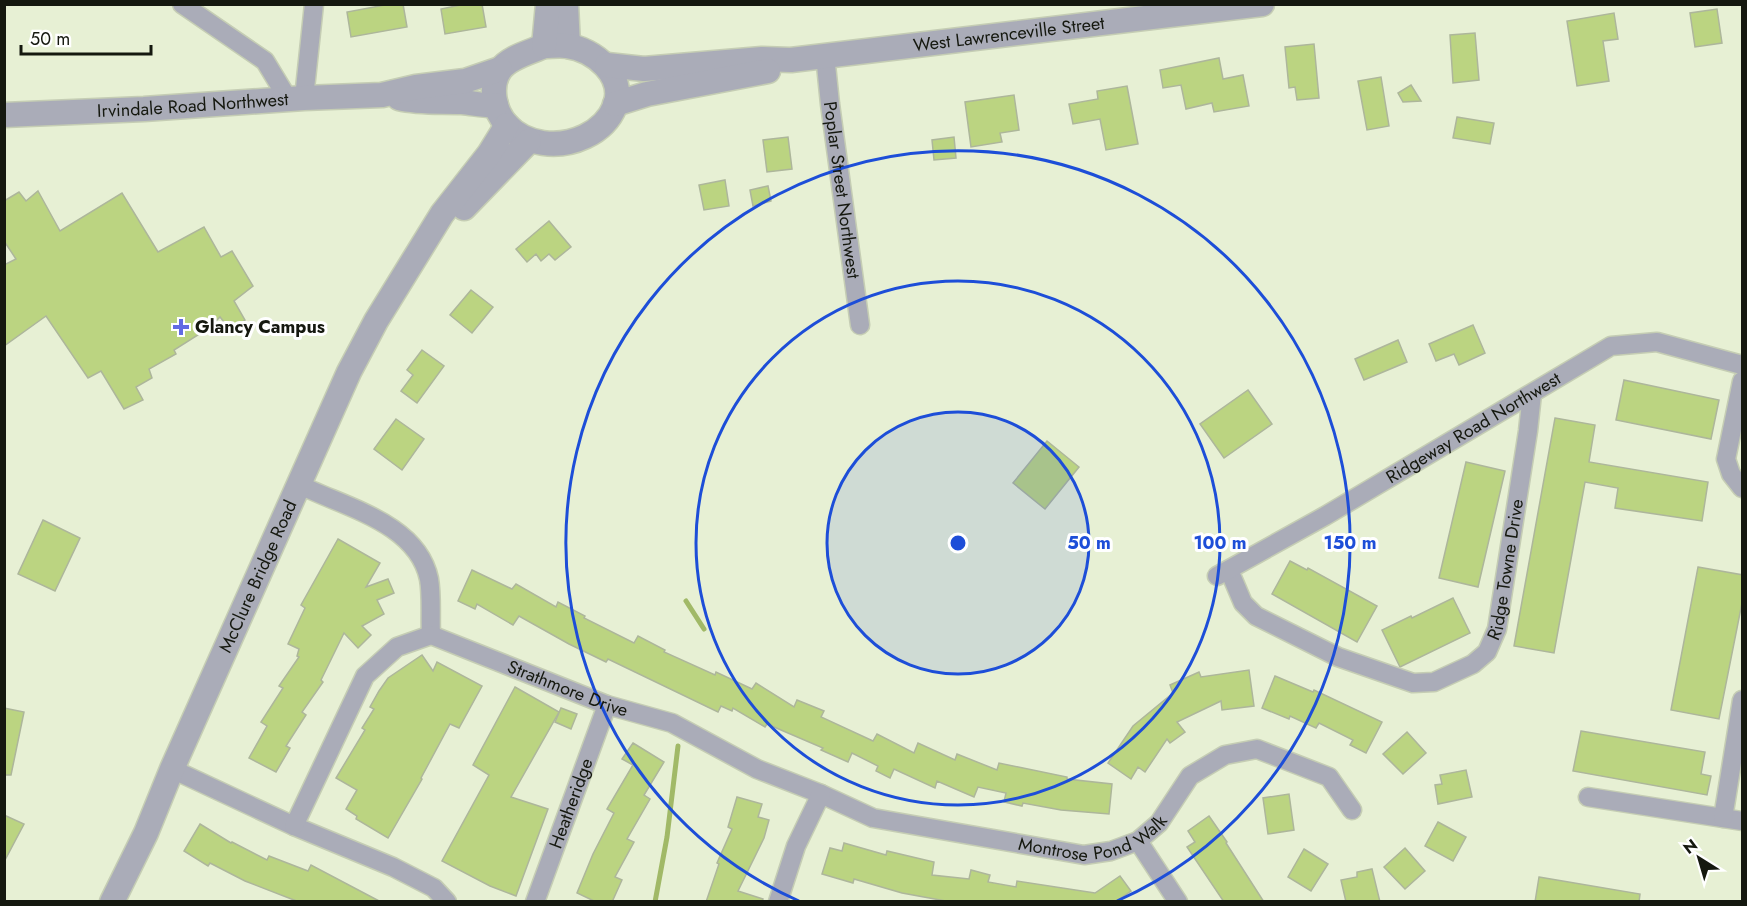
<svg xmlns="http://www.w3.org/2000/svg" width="1747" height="906" viewBox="0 0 1747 906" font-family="Jost,sans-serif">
	<rect width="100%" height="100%" fill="#e7f0d4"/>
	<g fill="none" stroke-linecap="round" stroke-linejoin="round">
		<g stroke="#a1b967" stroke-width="5">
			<path d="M686,601l18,28"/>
			<path d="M655,902l12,-65 11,-91"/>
		</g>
	</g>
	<g fill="#bbd481" stroke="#adb69b" stroke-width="1.5">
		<path d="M390,4h13l4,23 -56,10 -4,-25z"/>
		<path d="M465,4h17l4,23 -41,7 -4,-25z"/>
		<path d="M1717,9l5,34 -27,4 -5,-34z"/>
		<path d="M1614,13l4,26 -15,2 6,40 -32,5 -10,-65z"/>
		<path d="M1475,33l4,47 -26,3 -3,-48z"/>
		<path d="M1314,44l5,54 -22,2 -2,-13 -6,1 -4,-41z"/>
		<path d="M1219,58l4,21 20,-4 6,31 -35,6 -2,-9 -26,6 -5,-24 -18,3 -3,-18z"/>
		<path d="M1381,77l8,49 -22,4 -9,-49z"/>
		<path d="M1411,85l10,16 -18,1 -5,-9z"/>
		<path d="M1127,86l11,58 -32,6 -6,-31 -27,5 -4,-20 29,-5 -1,-8z"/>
		<path d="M1014,95l5,35 -19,3 2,9 -31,5 -6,-45z"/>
		<path d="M1457,117l37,6 -4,21 -37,-6z"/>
		<path d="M788,137l4,32 -25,3 -4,-32z"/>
		<path d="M954,137l2,21 -22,2 -2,-20z"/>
		<path d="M725,180l4,26 -25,4 -5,-25z"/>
		<path d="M768,186l3,15 -18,5 -3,-16z"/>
		<path d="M38,191l22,40 62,-38 36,59 46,-25 17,30 11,-6 21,35 -19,15 11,19 -14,11 -11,-14 -11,11 -35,22 2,4 -27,15 3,9 -16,9 7,13 -19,9 -23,-38 -13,7 -42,-62 -42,30v-81l12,-6 -12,-18v-40l15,-9 7,9z"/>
		<path d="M549,221l22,26 -16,13 -6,-6 -8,7 -5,-7 -9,8 -11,-13z"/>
		<path d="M471,290l22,17 -21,26 -22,-18z"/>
		<path d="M1473,325l12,28 -26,12 -5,-11 -18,7 -7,-17z"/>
		<path d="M1398,340l9,22 -43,18 -9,-21z"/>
		<path d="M422,350l22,16 -27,37 -16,-12 12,-16 -6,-5z"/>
		<path d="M1624,380l95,20 -8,39 -95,-19z"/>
		<path d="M1248,390l24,34 -48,34 -24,-34z"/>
		<path d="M1555,418l40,7 -6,37 119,20 -6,39 -87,-13 3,-20 -33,-6 -31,171 -40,-7z"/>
		<path d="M396,419l28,20 -22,31 -28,-21z"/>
		<path d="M1047,441l32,26 -34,42 -32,-26z"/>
		<path d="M1466,462l39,9 -27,116 -39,-9z"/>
		<path d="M43,520l37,18 -25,53 -37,-17z"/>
		<path d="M338,539l42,24 -14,24 22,-8 6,14 -17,7 7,14 -22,12 9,9 -13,13 -14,-15 -23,47 2,2 -21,30 4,3 -20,31 4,2 -14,24 -27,-14 18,-32 -6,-4 22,-34 -4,-2 20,-29 -2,-1 2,-7 -11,-5 17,-36 -4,-3z"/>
		<path d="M1290,561l17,9 1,-2 69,38 -20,36 -85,-48z"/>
		<path d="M1698,567l45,8v23l-24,121 -48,-9z"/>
		<path d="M472,570l40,19 4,-5 40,23 2,-5 27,14 -1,2 50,25 4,-7 27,14 -1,2 51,23 1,-3 36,17 4,-6 38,24 3,-7 27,11 -3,6 52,24 4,-7 37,19 4,-10 37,17 2,-6 40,16 2,-7 68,14v2l45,5 -3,30 -48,-4 -38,-7 -1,3 -18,-4 2,-9 -28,-6 -4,10 -37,-16 -2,7 -41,-19 -4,9 -14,-7 2,-5 -26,-13 -4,9 -27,-12 2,-2 -56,-24 -2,3 -32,-19 -1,3 -11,-5 -3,6 -110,-53 -2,3 -37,-18 -50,-28 -6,9 -36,-21 -2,5 -17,-8z"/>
		<path d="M1453,598l17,35 -70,34 -18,-37 29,-14 1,2z"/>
		<path d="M422,655l11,16 4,-9 45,24 -23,42 -9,-4 -29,54 1,1 -34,59 -32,-19 1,-3 -11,-7 11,-19 -21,-12 29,-48 -3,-2 12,-19 -4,-2 9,-16 9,-13z"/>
		<path d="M1249,670l5,36 -32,4 -1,-9 -44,21 8,10 -15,11 -3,-4 -22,33 -7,-5 -7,12 -23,-16 25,-37 40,-33 -3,-8 29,-13 2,5z"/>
		<path d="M1275,676l38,16 1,-2 68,32 -16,31 -16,-8 3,-5 -34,-17 -3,5 -26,-12 -1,3 -27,-11z"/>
		<path d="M515,687l44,25 -48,85 37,12 -32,87 -26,-10 -48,-25 47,-86 -16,-10z"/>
		<path d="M4,708l20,4 -13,63h-7z"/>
		<path d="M561,708l16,6 -6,15 -16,-7z"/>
		<path d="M1581,731l124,21 -4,22 10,2 -4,19 -134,-24z"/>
		<path d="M1407,732l19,21 -23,21 -20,-20z"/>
		<path d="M633,743l31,19 -20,33 6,4 -23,40 7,3 -19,35 7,3 -10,22h-16l-19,-9 16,-39 21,-41 -7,-4 26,-44 -11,-6z"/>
		<path d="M1466,770l6,27 -34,7 -3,-19 7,-1 -2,-9z"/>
		<path d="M1289,794l5,36 -26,4 -5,-36z"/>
		<path d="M737,797l25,7 -4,13 11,3 -5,18 -26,53 25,8 -1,3h-56l13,-38 -2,-1 15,-34 -4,-2z"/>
		<path d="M4,815l20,9 -20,38z"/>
		<path d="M1209,816l18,26 -1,1 38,59h-40l-37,-55 8,-5 -7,-11z"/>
		<path d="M1438,822l28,15 -13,24 -28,-15z"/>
		<path d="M200,824l31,19 1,-1 35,18 2,-4 39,15 3,-6 70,37h-82l-54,-21 -35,-18 -2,3 -24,-15z"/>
		<path d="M844,843l42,12 1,-4 47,11 -2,13 37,4 2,-9 19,5 -2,7 28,5 1,-6 78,12 25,-17 11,15 -16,11h-164l-49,-9 -48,-14 -1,4 -31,-9 8,-26 12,3z"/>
		<path d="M1405,848l20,23 -20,18 -21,-22z"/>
		<path d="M1304,849l24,15 -17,27 -23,-14z"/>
		<path d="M1372,869l8,33h-34l-5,-22 16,-3v-5z"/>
		<path d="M1539,877l101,17 -1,8h-104z"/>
	</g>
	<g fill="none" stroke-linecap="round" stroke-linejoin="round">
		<defs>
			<g id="minor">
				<path d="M182,4l83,57 23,38"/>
				<path id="s1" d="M825,55l5,49 30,221"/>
				<path d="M304,98l10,-94"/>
				<path d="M1742,381l-16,78 5,15 11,14"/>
				<path d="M298,484c45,23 119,38 131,95 3,17 1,38 2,56"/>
				<path id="s2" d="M1229,570l14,33 13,13 82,41 75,26 21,-1 39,-18 14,-12 10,-23 31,-198 4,-37"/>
				<path id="s3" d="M1217,576l108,-60 286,-170 46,-4 85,23"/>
				<path d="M172,769l122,57 99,41 41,21 13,14"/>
				<path d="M1588,797l154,24"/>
				<path d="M1723,818l19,-118"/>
				<path id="s4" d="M294,826l71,-150 32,-29 34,-12 176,70 65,18 85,46 64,25 52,24 211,37 27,-4 27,-10 21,-18 31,-47 35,-21 32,-6 72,28 23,33"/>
				<path d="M1138,841l40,61"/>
				<path id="s5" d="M535,902l72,-197"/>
				<path d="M778,902l18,-56 25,-52"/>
			</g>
			<g id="tertiary">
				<path d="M566,4l2,42"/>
				<path d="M544,46c8,0 16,-1 23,0 27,3 59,30 48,60 -11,28 -45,41 -72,37 -14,-2 -26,-7 -36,-18 -13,-14 -18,-39 -7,-55 9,-13 31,-18 44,-24z"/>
				<path d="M544,46l4,-42"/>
				<path id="s6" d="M607,65l37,4 118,-10 29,1 471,-56"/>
				<path d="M399,98c21,5 41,3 63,4 12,1 22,4 34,3"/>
				<path d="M615,104l32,-10 121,-23"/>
				<path id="s7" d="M4,115l140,-6 160,-11 78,-3 34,-8 49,-6 35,-12"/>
				<path d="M464,208l65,-67"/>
				<path id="s8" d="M112,902l34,-69 26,-64 177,-397 27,-51 66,-107 47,-60 18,-29"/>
			</g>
		</defs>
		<use href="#minor" stroke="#c5cdb4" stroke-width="21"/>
		<use href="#tertiary" stroke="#c5cdb4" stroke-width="27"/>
		<use href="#minor" stroke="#aaacb8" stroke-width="18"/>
		<use href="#tertiary" stroke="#aaacb8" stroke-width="24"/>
	</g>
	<circle cx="958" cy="543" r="131" fill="#1d4ed8" fill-opacity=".12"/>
	<g fill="none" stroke="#1d4ed8" stroke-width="3">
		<circle cx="958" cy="543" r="131"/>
		<circle cx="958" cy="543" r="262"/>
		<path d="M799 901A392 392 0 1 1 1117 901"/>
	</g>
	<path fill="#626be3" stroke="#fff" stroke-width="2" d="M178 318h6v6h6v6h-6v6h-6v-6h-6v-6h6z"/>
	<g text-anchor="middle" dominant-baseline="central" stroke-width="6" stroke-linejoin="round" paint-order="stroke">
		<g font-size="18" fill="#15180f" stroke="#fff">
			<text stroke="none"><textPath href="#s6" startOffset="404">West Lawrenceville Street</textPath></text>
			<text stroke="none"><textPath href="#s7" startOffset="189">Irvindale Road Northwest</textPath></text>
			<text stroke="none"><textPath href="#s1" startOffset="136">Poplar Street Northwest</textPath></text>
			<text stroke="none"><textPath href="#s3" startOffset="296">Ridgeway Road Northwest</textPath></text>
			<text stroke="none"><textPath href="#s2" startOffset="393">Ridge Towne Drive</textPath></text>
			<text stroke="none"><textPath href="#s8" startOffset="357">McClure Bridge Road</textPath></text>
			<text stroke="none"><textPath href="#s4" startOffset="392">Strathmore Drive</textPath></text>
			<text stroke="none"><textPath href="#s5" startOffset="105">Heatheridge</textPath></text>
			<text stroke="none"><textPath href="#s4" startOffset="951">Montrose Pond Walk</textPath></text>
		</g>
		<g font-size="18" font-weight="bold" fill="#15180f" stroke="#fff" text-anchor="start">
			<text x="195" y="327">Glancy Campus</text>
		</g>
	</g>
	<circle cx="958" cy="543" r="9" fill="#1d4ed8" stroke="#fff" stroke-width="3"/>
	<g font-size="18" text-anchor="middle" font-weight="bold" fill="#1d4ed8" stroke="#fff" stroke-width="6" stroke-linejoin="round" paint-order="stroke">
		<text x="1089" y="549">50 m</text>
		<text x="1220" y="549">100 m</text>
		<text x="1350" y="549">150 m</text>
	</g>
	<rect width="1747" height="906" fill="none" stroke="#15180f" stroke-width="12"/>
	<g transform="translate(1699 858) rotate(323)" stroke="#ffffff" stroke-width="4.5" paint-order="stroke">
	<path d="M0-4.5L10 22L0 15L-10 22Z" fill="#15180f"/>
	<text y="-9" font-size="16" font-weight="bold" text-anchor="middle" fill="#15180f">N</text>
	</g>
	<path d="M21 45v9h130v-9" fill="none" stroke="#15180f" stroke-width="3"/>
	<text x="30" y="45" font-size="18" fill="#15180f" stroke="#ffffff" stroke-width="4.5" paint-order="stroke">50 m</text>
</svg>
